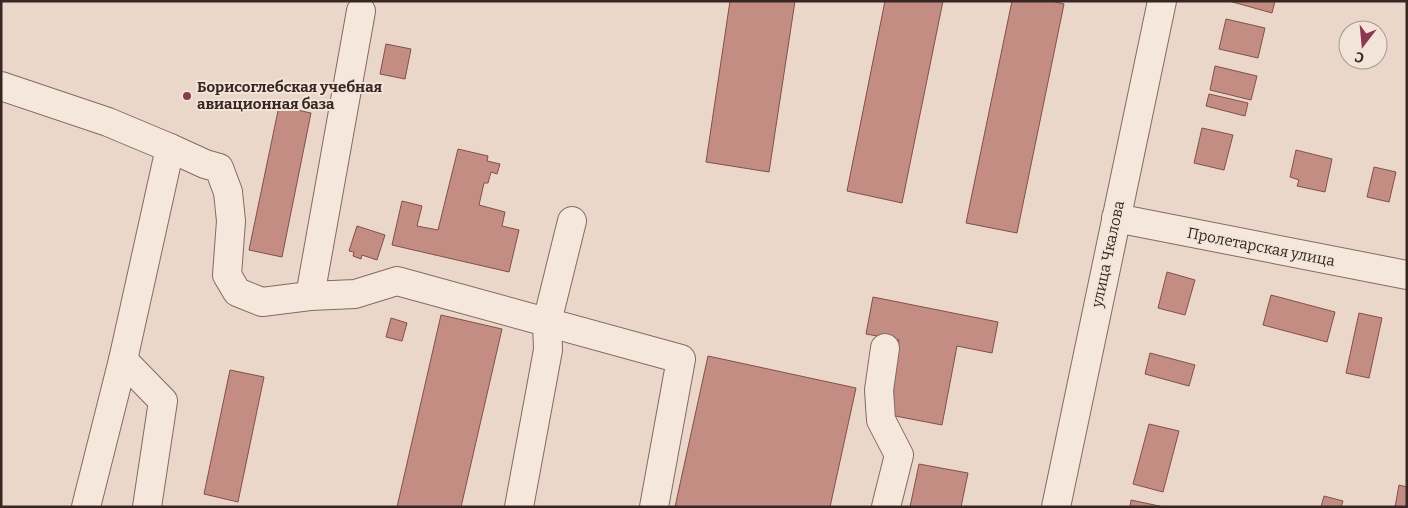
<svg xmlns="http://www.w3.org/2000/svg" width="1408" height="508" viewBox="0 0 1408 508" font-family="Bitter,serif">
	<rect width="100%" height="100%" fill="#ead7ca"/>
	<g fill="#c48d84" stroke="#824f49">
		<path d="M730,1h65l-26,171 -63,-10z"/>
		<path d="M885,1h58l-41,202 -55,-12z"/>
		<path d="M1012,1h39l13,3 -47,229 -51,-10z"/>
		<path d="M1229,1h46l-3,12z"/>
		<path d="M1226,19l39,9 -7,30 -39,-9z"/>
		<path d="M386,44l25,5 -6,30 -25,-5z"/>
		<path d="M1215,66l42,10 -6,24 -41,-10z"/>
		<path d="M1209,94l39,9 -3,13 -39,-10z"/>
		<path d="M279,106l32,7 -29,144 -33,-7z"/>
		<path d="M1202,128l31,7 -9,35 -30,-7z"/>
		<path d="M458,149l30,7 -1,5 13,3 -3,10 -6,-2 -3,11h-4l-5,22 26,7 -3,14 17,4 -10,42 -117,-27 10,-44 20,5 -5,20 21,4z"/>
		<path d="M1296,150l36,9 -7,33 -28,-6 2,-6 -9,-3z"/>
		<path d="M1374,167l22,5 -7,30 -22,-5z"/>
		<path d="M357,226l28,9 -8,25 -15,-5 -1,4 -8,-3 1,-4 -5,-1z"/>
		<path d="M1167,272l28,8 -10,35 -27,-7z"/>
		<path d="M1271,295l64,17 -8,30 -64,-17z"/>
		<path d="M873,297l125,25 -6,31 -35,-7 -15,79 -57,-11 14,-74 -33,-6z"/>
		<path d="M1359,313l23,5 -13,60 -23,-5z"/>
		<path d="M441,315l61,14 -41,178h-64z"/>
		<path d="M391,318l16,5 -5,18 -16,-4z"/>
		<path d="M1150,353l45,12 -6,21 -44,-12z"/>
		<path d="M708,356l148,32 -26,119h-155z"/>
		<path d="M230,370l34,7 -26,125 -34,-8z"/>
		<path d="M1149,424l30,7 -16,61 -30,-8z"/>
		<path d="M919,464l49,9 -7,34h-51z"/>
		<path d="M1399,485l8,2v20h-12z"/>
		<path d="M1324,496l19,5 -2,6h-20z"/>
		<path d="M1131,500l33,7h-34z"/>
	</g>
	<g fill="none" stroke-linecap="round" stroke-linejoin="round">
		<defs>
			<g id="minor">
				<path d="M1,86l107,36 62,26 -47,212 -37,147"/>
				<path d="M170,148l35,16 14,4 9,24 3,29 -4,54 10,17 25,10 48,-6 45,-2 42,-13 284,78 -27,148"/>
				<path d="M1116,218l291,57"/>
				<path d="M310,296l51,-285"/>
				<path d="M885,348l-6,42 2,30 18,35 -13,52"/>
				<path d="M123,360l40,41 -16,106"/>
				<path d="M519,507l29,-157 -1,-28 25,-101"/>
				<path d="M1056,507l106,-506"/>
			</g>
		</defs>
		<use href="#minor" stroke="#856960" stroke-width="30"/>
		<use href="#minor" stroke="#f6e7dd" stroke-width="28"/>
	</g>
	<circle fill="#8e3750" stroke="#f2e4d9" stroke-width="2" cx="187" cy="96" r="5"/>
	<g text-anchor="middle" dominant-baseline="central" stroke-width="4" stroke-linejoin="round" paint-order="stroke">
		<g font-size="15" font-weight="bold" fill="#372622" stroke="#f2e4d9" text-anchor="start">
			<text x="197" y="87">Борисоглебская учебная<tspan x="197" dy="17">авиационная база</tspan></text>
		</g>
		<g font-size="15" fill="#372622" stroke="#f2e4d9">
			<text transform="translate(1261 247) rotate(11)">Пролетарская улица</text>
			<text transform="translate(1108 254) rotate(-78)">улица Чкалова</text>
		</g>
	</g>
	<rect width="1408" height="508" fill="none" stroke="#372622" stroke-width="5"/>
	<g transform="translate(1363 45) rotate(196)"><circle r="24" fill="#f2e4d9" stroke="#a79890"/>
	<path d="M0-4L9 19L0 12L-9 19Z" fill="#8e3750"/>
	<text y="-8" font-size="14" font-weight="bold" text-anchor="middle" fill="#372622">С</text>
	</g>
</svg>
